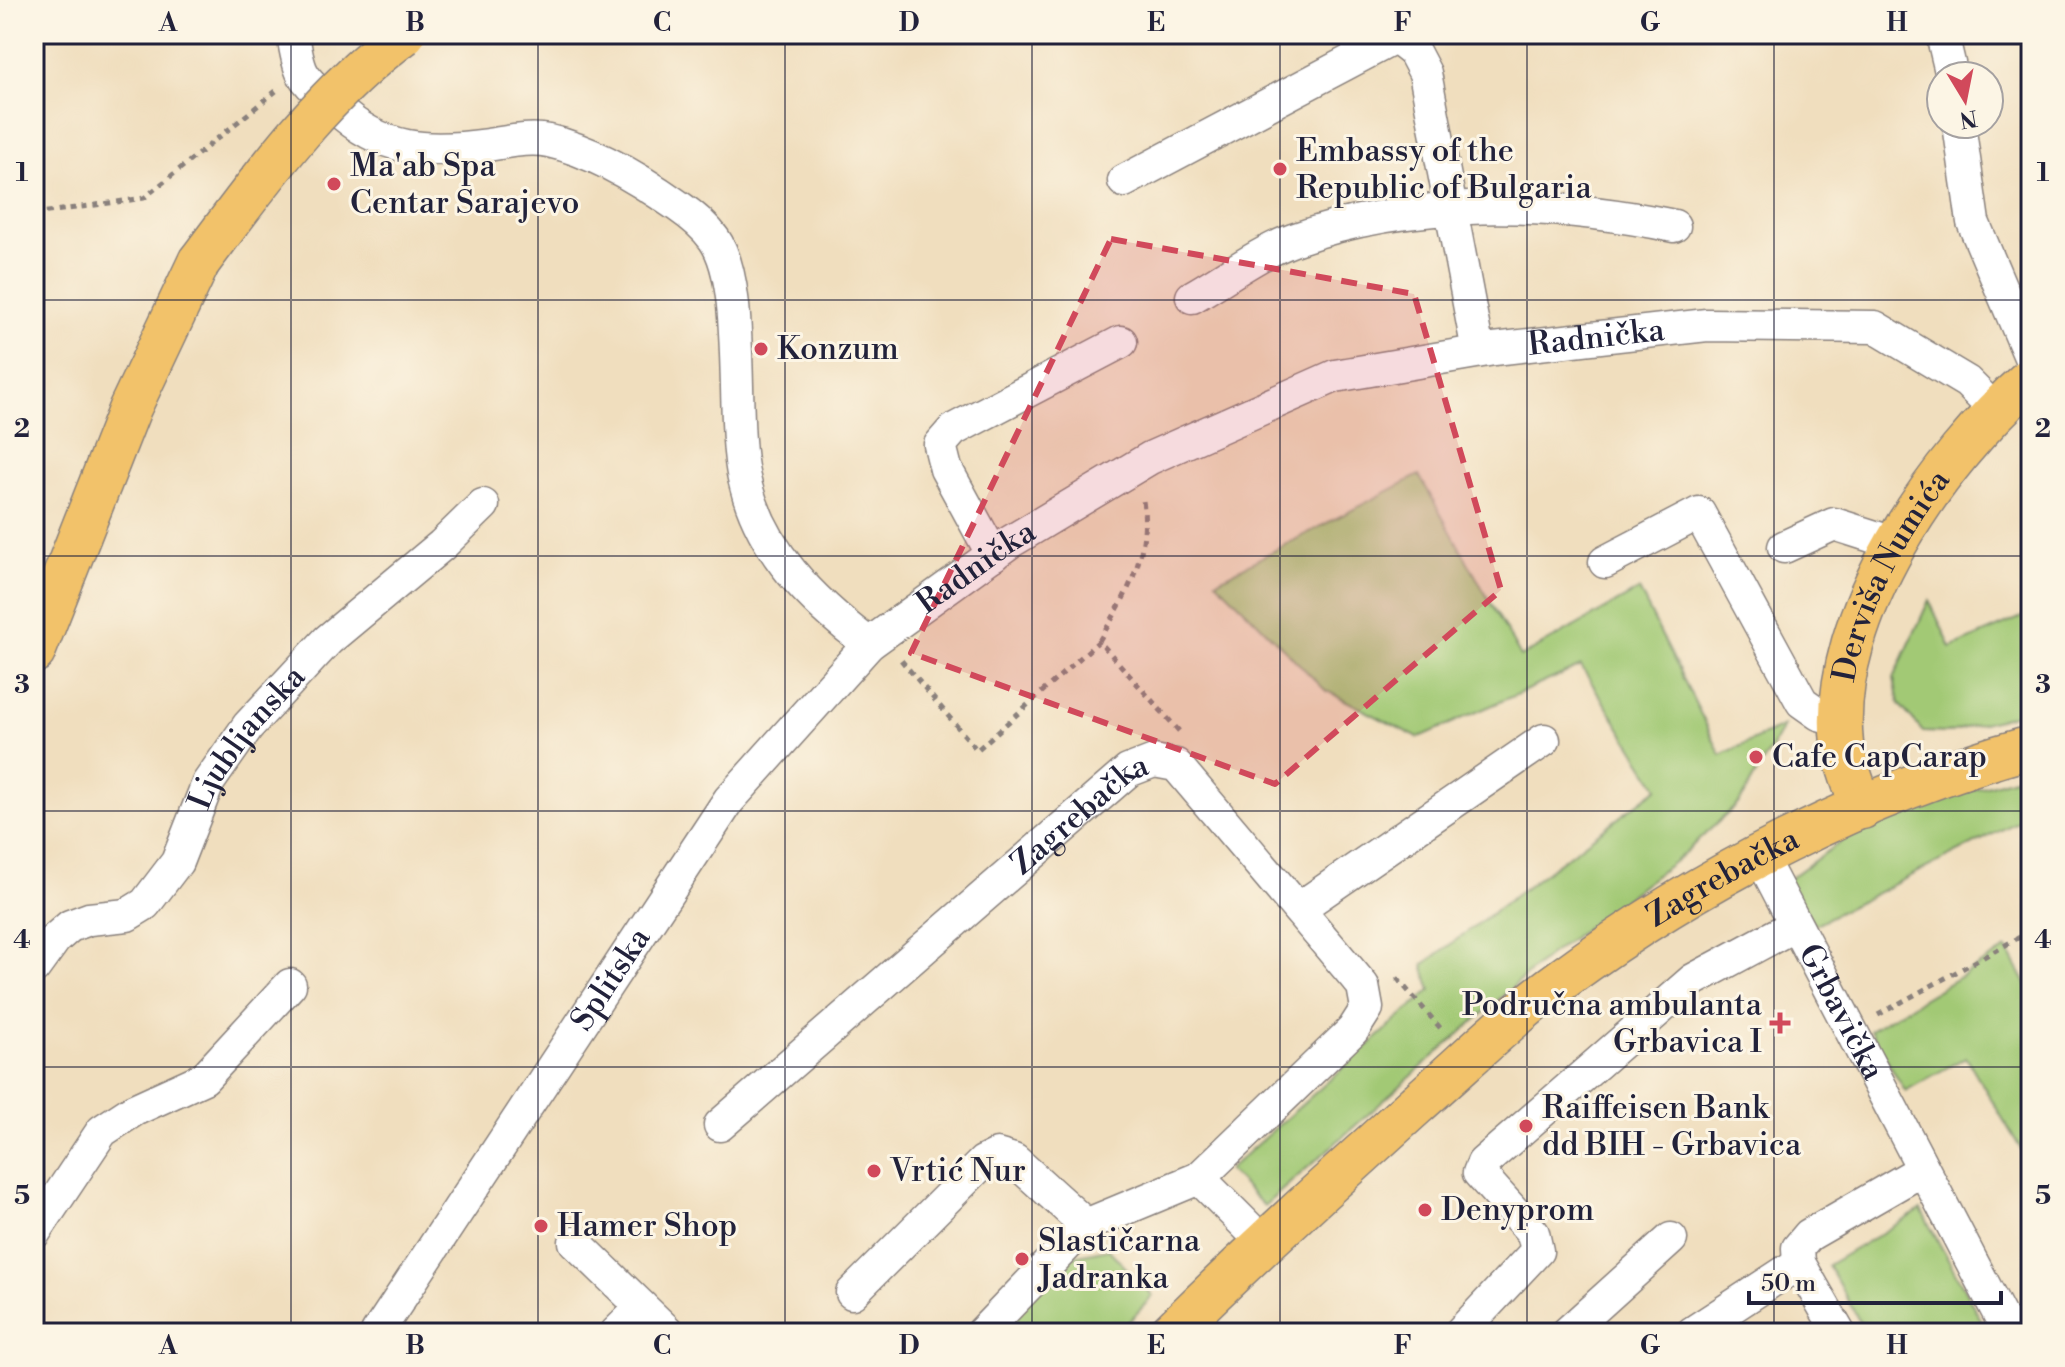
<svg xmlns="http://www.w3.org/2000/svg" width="2065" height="1367" viewBox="0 0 2065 1367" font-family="'Libre Bodoni',serif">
	<rect width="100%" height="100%" fill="#fcf5e5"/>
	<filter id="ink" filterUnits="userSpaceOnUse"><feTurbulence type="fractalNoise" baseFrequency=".0125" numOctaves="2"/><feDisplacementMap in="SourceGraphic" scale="16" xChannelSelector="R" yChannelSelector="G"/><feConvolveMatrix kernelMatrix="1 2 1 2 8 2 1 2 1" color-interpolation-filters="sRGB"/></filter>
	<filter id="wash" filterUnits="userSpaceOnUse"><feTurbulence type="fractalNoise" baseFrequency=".006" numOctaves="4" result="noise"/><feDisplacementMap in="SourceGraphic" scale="32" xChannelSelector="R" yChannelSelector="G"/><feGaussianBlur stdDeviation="1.8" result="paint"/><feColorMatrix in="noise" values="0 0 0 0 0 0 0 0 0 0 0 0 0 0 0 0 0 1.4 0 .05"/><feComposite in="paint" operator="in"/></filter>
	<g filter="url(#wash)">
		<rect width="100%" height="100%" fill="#f0debe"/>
		<g fill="#a2c974" stroke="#627658" stroke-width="2">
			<path d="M1419,475l102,182 118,-67 82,165 63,-29 -44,76 -61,56 -132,99 -283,249 -36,-36 203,-180 -8,-25 235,-177 -77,-122 -163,72 -93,-48 -109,-109z"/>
			<path d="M1929,600l22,48 80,-35v97l-84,23 -24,-1 -24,-28 -5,-26z"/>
			<path d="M2031,773v42l-217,110 -28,-44 63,-45 106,-41z"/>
			<path d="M2007,949l24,44v173l-65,-109 -61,34 -35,-61z"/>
			<path d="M1921,1210l67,123h-122l-38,-68z"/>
			<path d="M1108,1249l45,47 -35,37h-122l72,-76z"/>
		</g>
	</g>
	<g filter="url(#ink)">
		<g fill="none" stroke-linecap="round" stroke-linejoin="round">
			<defs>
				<g id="minor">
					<path d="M293,34c7,47 10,43 43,74 46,44 92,45 152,37 20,-3 41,-8 61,-4 45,10 92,39 129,65 13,9 27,20 36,33 33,46 16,181 30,239 16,72 68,123 125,166"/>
					<path d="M1391,34l23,18 11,21 53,278"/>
					<path d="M1942,34l10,42"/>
					<path d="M1959,124l14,98 58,137"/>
					<path d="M1124,181l274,-145"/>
					<path d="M1192,297c32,-18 66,-44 101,-57 119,-43 259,-39 381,-14"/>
					<path d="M1784,547l50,-23 63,20"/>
					<path d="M993,555l-47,-86 -6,-24 13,-15 168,-88"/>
					<path d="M1605,562l94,-49 103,189 17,12 22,6"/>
					<path id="s1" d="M1760,856l249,477"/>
					<path d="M1298,909l246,-169"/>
					<path id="s2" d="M34,968l21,-29 15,-13 19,-7 38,-4 18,-11 32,-42 31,-79 40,-57 80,-86 114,-95 41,-40"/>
					<path id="s3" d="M720,1125l408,-354 26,-10 22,4 187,221 4,22 -14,22 -154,148 -113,47 -104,108"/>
					<path d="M1199,1178l64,64"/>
					<path d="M34,1233l68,-102 32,-21 70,-32 86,-93"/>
					<path d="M575,1242l67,65"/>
					<path d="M852,1293l131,-131 14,-7 17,5 72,65"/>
					<path id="s4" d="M377,1333l352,-533 140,-156 141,-102 140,-84 185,-82 159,-27 213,-24 168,2 92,55 28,28"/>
					<path d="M616,1333l26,-26 27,26"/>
					<path d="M1460,1333l77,-82 -4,-18 -54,-60 4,-10 210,-183 102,-55"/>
					<path d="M1567,1333l104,-94"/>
					<path d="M1692,1333l107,-70"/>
					<path d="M1839,1333l-40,-70 -1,-15 11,-13 113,-65"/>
				</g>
				<g id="major">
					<path d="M34,652l96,-244 69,-146"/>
					<path id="s5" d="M1862,808c-7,-21 -17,-43 -20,-64 -14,-129 96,-285 189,-366"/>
					<path id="s6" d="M1171,1333c81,-80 164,-155 248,-231 47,-41 92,-86 142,-122 140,-103 303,-187 470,-233"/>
				</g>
			</defs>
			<use href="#minor" stroke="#89807c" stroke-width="35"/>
			<use href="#major" stroke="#89807c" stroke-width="45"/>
			<g stroke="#89807c" stroke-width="5" stroke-dasharray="6 6" stroke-linecap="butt">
				<path d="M34,214l110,-16 132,-107"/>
				<path d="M1099,641c27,-45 52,-86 44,-140"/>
				<path d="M901,660l76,90 122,-109 80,90"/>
				<path d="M1397,978l46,53"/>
				<path d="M1878,1015l153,-84"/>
			</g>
			<use href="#minor" stroke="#fff" stroke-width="32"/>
			<use href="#major" stroke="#f2c26a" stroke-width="42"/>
			<defs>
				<path id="major-bridge" d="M199,262c61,-81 122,-168 205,-228"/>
			</defs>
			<use href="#major-bridge" stroke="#89807c" stroke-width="45" stroke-linecap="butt"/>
			<use href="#major-bridge" stroke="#f2c26a" stroke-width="42"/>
		</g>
	</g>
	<path fill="#d1495b" fill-opacity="0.2" stroke="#d1495b" stroke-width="6" stroke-dasharray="16 10" stroke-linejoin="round" d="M1111,239l303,55 87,296 -226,194 -364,-131z"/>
	<path fill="none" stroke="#22223b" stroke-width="2" stroke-opacity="0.55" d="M291,34v1299M538,34v1299M785,34v1299M1032,34v1299M1280,34v1299M1527,34v1299M1774,34v1299M34,300h1997M34,556h1997M34,811h1997M34,1067h1997"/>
	<g fill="#d1495b" stroke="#fcf5e5" stroke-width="3">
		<circle cx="1280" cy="169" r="8"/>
		<circle cx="334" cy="184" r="8"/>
		<circle cx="761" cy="349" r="8"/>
		<circle cx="1756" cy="757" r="8"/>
		<path d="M1776 1011h8v8h8v8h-8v8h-8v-8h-8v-8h8z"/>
		<circle cx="1526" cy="1126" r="8"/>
		<circle cx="874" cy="1171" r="8"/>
		<circle cx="1425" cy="1210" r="8"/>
		<circle cx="541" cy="1226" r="8"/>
		<circle cx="1022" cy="1259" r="8"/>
	</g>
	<g text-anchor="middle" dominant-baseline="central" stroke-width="6" stroke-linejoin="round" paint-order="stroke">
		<g font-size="32" fill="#22223b" stroke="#fcf5e5" text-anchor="start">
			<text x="1296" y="151">Embassy of the<tspan x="1296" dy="37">Republic of Bulgaria</tspan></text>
			<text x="350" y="166">Ma'ab Spa<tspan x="350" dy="37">Centar Sarajevo</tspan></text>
			<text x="777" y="349">Konzum</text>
			<text x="1772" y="757">Cafe CapCarap</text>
			<text x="1762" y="1005" text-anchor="end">Područna ambulanta<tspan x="1762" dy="37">Grbavica I</tspan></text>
			<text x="1542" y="1108">Raiffeisen Bank<tspan x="1542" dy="37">dd BIH - Grbavica</tspan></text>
			<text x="890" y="1171">Vrtić Nur</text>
			<text x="1441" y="1210">Denyprom</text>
			<text x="557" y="1226">Hamer Shop</text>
			<text x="1038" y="1241">Slastičarna<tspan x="1038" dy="37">Jadranka</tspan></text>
		</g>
		<g font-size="32" fill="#22223b" stroke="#fcf5e5">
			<text stroke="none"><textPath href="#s4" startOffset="1652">Radnička</textPath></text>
			<text stroke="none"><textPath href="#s4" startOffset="980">Radnička</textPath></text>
			<text stroke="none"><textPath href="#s5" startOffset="246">Derviša Numića</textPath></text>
			<text stroke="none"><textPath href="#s2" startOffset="332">Ljubljanska</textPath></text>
			<text stroke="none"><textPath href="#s3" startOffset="476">Zagrebačka</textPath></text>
			<text stroke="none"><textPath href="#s6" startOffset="718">Zagrebačka</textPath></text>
			<text stroke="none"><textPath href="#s4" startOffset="424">Splitska</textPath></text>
			<text stroke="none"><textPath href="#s1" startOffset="176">Grbavička</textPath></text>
		</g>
	</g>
	<rect width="2065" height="1367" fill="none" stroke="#fcf5e5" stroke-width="88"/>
	<g transform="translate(1965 100) rotate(170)"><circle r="38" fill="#fcf5e5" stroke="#a5a1a1" stroke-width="2"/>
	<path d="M0-6L14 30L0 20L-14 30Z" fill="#d1495b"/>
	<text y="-12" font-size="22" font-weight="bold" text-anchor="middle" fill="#22223b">N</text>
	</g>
	<path d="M1749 1291v12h252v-12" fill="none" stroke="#22223b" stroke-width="4"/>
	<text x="1761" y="1291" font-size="24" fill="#22223b" stroke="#fcf5e5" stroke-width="6" paint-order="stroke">50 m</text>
	<rect x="44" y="44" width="1977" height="1279" fill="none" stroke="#22223b" stroke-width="3"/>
	<g font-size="26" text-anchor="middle" font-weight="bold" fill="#22223b">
		<text x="168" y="31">A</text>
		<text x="415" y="31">B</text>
		<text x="662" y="31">C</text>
		<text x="909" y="31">D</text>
		<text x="1156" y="31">E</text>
		<text x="1403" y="31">F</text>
		<text x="1650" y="31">G</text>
		<text x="1897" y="31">H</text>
		<text x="22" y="181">1</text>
		<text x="2043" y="181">1</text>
		<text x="22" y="437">2</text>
		<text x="2043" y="437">2</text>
		<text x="22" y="693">3</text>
		<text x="2043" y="693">3</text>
		<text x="22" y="948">4</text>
		<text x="2043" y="948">4</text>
		<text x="22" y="1204">5</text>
		<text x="2043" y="1204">5</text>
		<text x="168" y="1354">A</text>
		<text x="415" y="1354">B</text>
		<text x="662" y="1354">C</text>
		<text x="909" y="1354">D</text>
		<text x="1156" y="1354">E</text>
		<text x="1403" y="1354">F</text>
		<text x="1650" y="1354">G</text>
		<text x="1897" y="1354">H</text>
	</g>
</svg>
